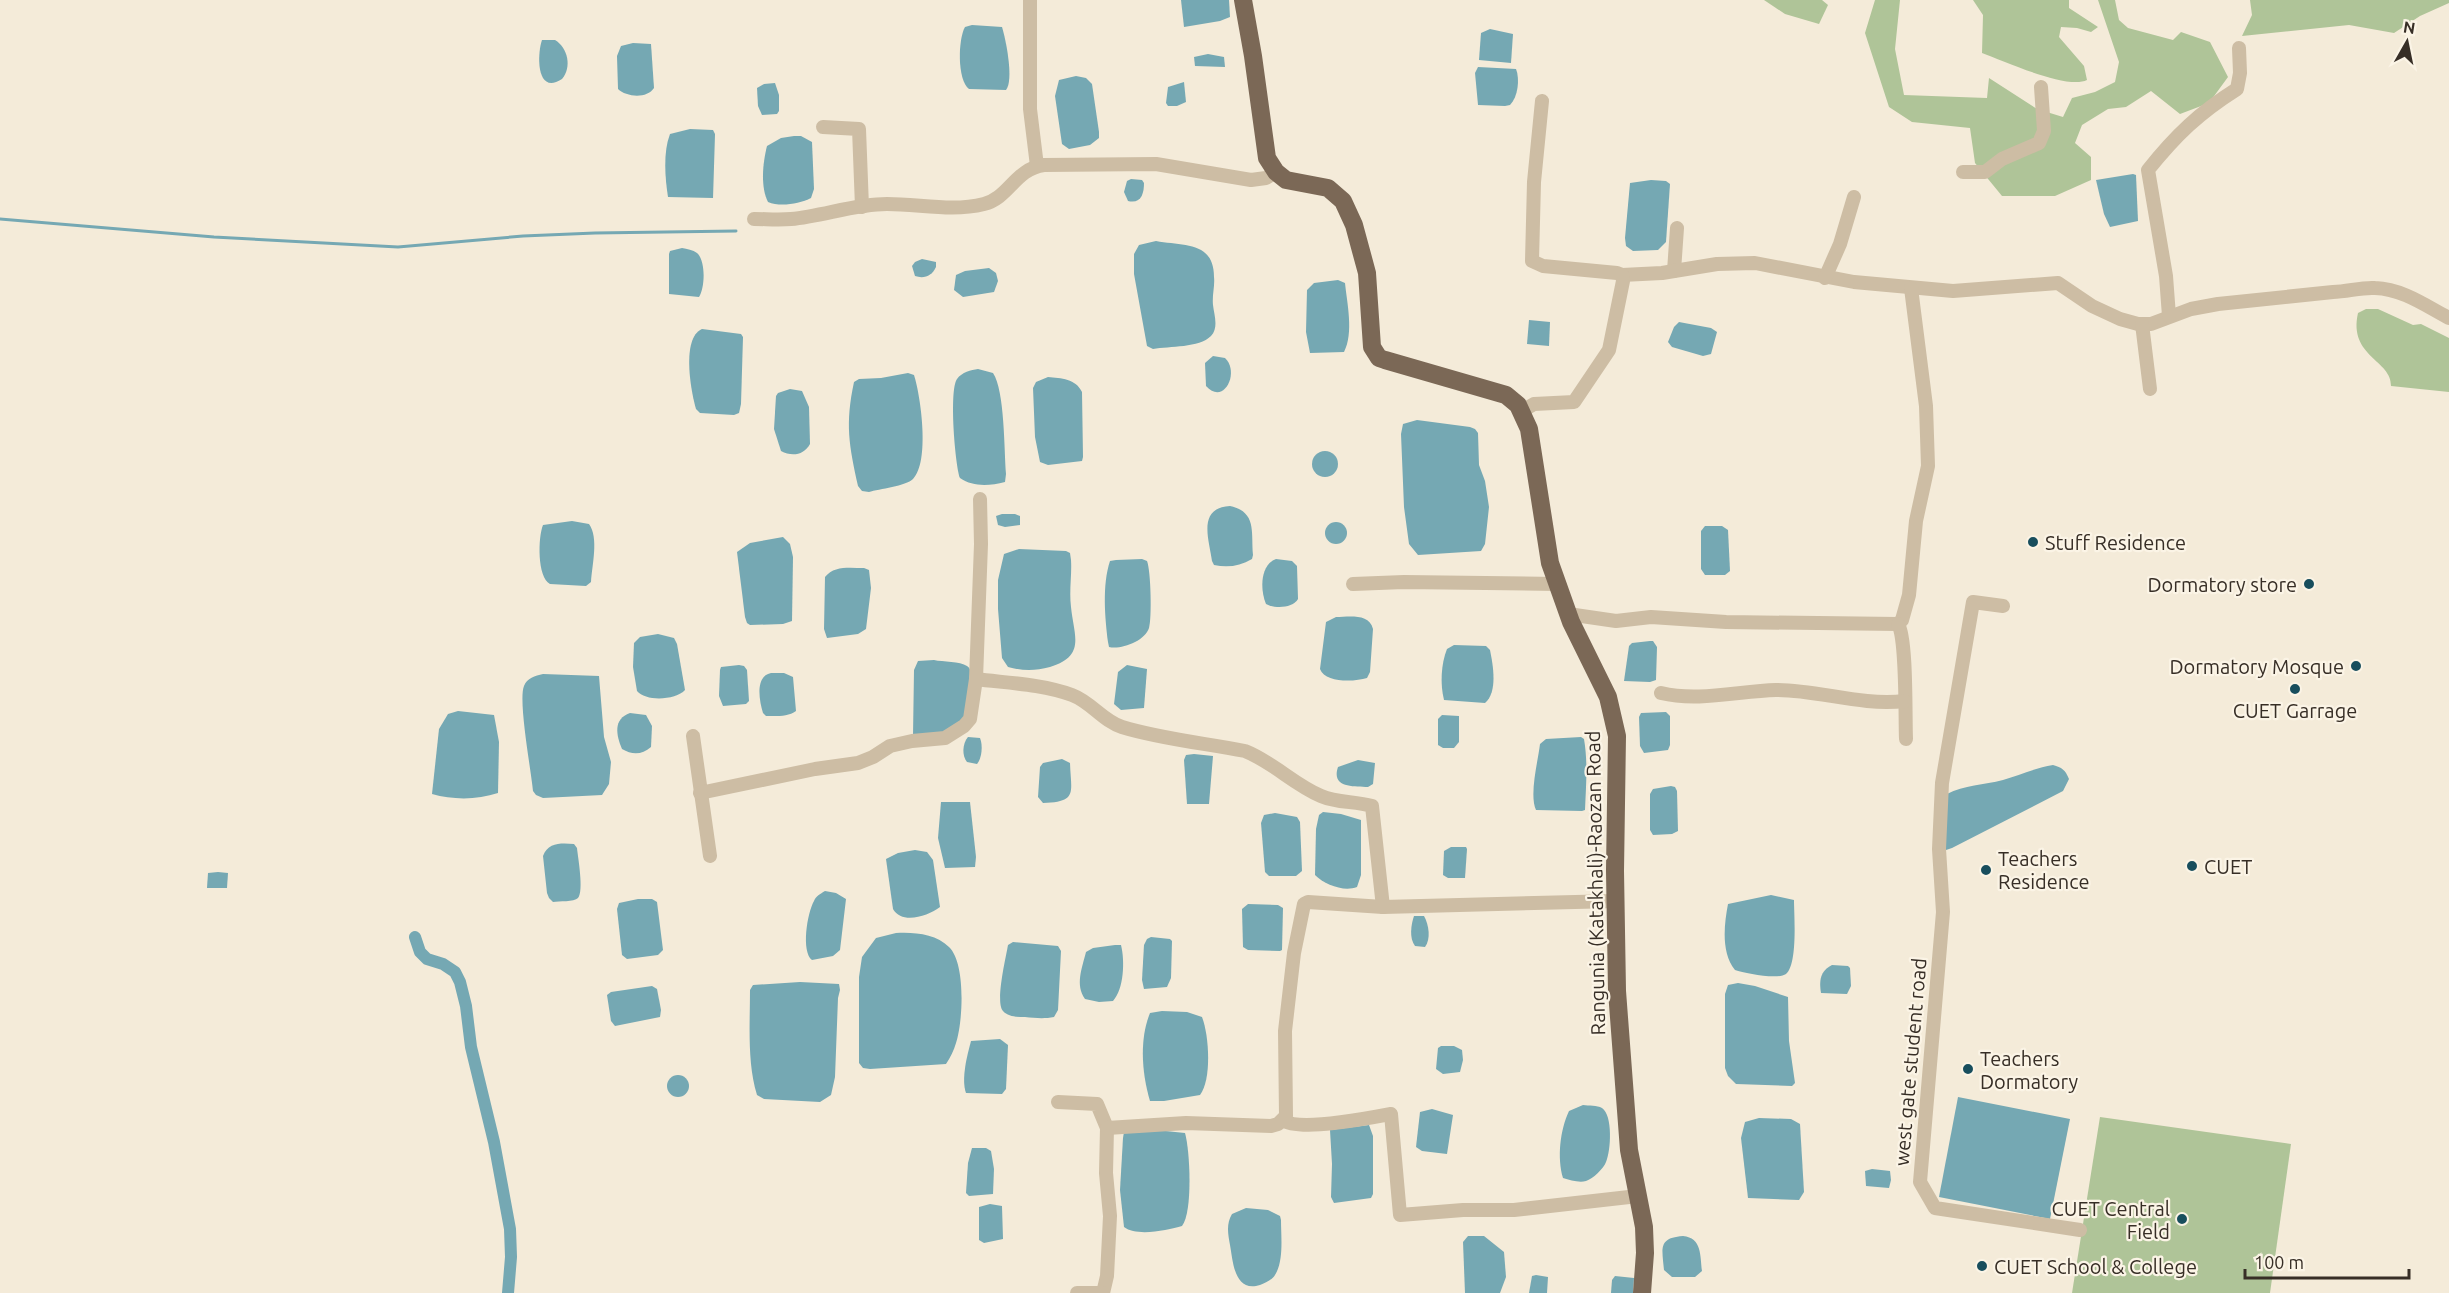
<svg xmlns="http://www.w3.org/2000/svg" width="2449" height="1293" viewBox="0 0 2449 1293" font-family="Ubuntu,sans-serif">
	<rect width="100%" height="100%" fill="#f4ebd9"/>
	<g fill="#afc498">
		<path d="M1764,0h58l6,5 -9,19 -34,-10z"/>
		<path d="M1875,0h25l-5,49 9,46 83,3 2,-20 48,31 26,8 9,-19 23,-6 20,-10 4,-20 -21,-62h17l4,20 9,8 45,12 8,-8 29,10 18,35 -19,26 -29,11 -29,-23 -25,16 -18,2 -26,16 -7,18 16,14v23l-36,16h-53l-27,-33 -5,-35 -58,-6 -23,-15 -24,-74z"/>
		<path d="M1973,0h96v8l29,19 -7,5 -14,-4 -16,-1 -2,10 25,29 3,14c-20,10 -83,-19 -105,-27l1,-38z"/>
		<path d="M2250,0h199v3l-29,13 -26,17 -45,-8 -107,11 10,-21z"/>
		<path d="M2366,309h12l35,16 8,-1 28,14v54l-58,-6c1,-26 -43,-29 -33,-73z"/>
		<path d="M2100,1117l191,27 -21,149h-198z"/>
	</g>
	<g fill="#75a8b3">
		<path d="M1181,0h48l1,17 -10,4 -36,6z"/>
		<path d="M972,25l30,2c4,13 12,53 4,63l-37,-1c-12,-9 -11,-50 -4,-62z"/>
		<path d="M1490,29l23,5 -2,29 -32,-3 2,-27z"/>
		<path d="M555,40c13,8 17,27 7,39 -26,17 -25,-25 -20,-39z"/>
		<path d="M633,43l18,1 3,44c-7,11 -28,9 -36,1l-1,-33 4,-10z"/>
		<path d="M1208,54l16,3 1,10 -30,-1 -1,-9z"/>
		<path d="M1478,67l38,2c4,10 2,28 -6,36l-5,1 -27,-1 -3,-32z"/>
		<path d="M1076,76l10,2 6,6 7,48v6l-9,7 -21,4 -7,-5 -7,-48 4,-16z"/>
		<path d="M1184,82l2,20 -9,4h-9l-2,-3 2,-16z"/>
		<path d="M775,83l4,12v16l-2,3 -15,1 -4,-9 -1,-18 7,-4z"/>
		<path d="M690,129l23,1 2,4 -2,64 -45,-1c-3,-19 -5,-45 2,-63z"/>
		<path d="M794,136h7l11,6 2,47 -3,9c-12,6 -31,9 -43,4 -8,-16 -5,-40 -1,-56l14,-8z"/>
		<path d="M2133,174l3,1 2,46 -28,6 -6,-13 -8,-34z"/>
		<path d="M1131,179l11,1 2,3c0,11 -3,21 -16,18l-4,-9 3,-11z"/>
		<path d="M1651,180l15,1 4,3 -4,58 -8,8 -25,1 -7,-5 -1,-8 5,-55z"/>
		<path d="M1156,241c27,5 58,0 58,36 1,9 -2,18 -1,28 1,9 6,23 -2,31 -12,12 -41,10 -58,13l-6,-3 -13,-72v-20l5,-9z"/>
		<path d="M682,248c5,1 11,2 15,5 9,8 8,35 2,44l-30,-3v-40l1,-3z"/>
		<path d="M922,259l14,3v5c-4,9 -12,12 -21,9l-3,-10 3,-4z"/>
		<path d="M989,268l7,5 2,8 -4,11 -31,5 -9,-7 2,-15 9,-4z"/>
		<path d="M1338,280l7,3c2,20 9,50 -1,69l-34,1 -4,-21 1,-42 7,-7z"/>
		<path d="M1529,320l21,2 -1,24 -22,-2z"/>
		<path d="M1679,322l32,6 6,4 -6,22 -8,2 -31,-9 -4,-5 6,-15z"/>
		<path d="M702,329l39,5 2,3 -2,67 -2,9 -5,2 -34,-2 -4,-4c-5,-17 -15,-71 6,-80z"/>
		<path d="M1213,356l12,2c15,14 -1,48 -19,28l-1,-23z"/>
		<path d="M978,369l15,4c12,18 11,78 13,101l-1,8c-16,4 -32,5 -45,-4 -5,-15 -11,-88 -3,-99 5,-7 14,-9 21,-10z"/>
		<path d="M908,373l6,2c7,22 16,87 -1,104 -7,7 -34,10 -44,13l-7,-1 -4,-5c-9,-41 -13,-62 -4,-104l5,-3 22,-1z"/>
		<path d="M1048,377c13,1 28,2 34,15l1,65 -1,4 -34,4 -8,-3 -5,-25 -2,-49 3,-6z"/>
		<path d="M790,389l12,2 7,16 1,37c-6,11 -18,13 -29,7l-7,-22 2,-33 2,-3z"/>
		<path d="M1417,420l53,7 5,2 3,4 1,32 6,16 4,26 -4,37 -4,7 -63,4 -9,-11 -5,-37 -3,-73 2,-10z"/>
		<circle cx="1325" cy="464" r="13"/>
		<path d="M1230,506c27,6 21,26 23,49l-1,4c-12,7 -24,9 -38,6l-2,-4c-3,-22 -15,-53 18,-55z"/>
		<path d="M1002,514h13l5,2v9l-15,2 -7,-2 -2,-9z"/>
		<path d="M572,521l17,3c10,14 3,41 2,58l-5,4 -36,-2c-13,-7 -12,-47 -7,-59z"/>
		<circle cx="1336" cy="533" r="11"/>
		<path d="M1705,526h17l6,4 2,41 -5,4h-20l-4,-6v-38z"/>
		<path d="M783,537l7,7 3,13 -1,64 -9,3 -33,1 -3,-2 -2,-6 -8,-65 13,-9z"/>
		<path d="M1019,549l47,2 4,2 1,7c1,15 -2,31 0,47 3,29 15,49 -21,60 -15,4 -27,4 -42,0l-6,-9 -4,-49v-29l6,-26z"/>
		<path d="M1276,559l16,2 5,5 1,33c-5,9 -23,10 -32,5 -6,-14 -6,-39 10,-45z"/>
		<path d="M1116,560l26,-1 5,2c4,10 5,58 2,67 -4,13 -28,22 -40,19l-1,-5c-3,-24 -6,-57 2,-81z"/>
		<path d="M864,568l5,2 2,18 -5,41 -8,5 -31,4 -3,-9 1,-52c9,-12 26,-9 39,-9z"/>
		<path d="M1336,617c13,0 33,-4 37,12l-3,43 -3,6c-13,4 -42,5 -47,-9l6,-47z"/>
		<path d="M658,634l16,4 3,6 8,46c-9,10 -39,12 -48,1l-4,-24 1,-24 6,-6z"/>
		<path d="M1650,641h3l4,6 -1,33 -6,2 -26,-1 5,-35 3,-3z"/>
		<path d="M1454,645l32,1 4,4c3,15 8,42 -5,53l-41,-3c-4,-16 -3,-36 3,-51z"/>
		<path d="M934,660c9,2 26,1 33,6 11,7 0,41 -3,52l-22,16 -29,2 1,-66 4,-9z"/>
		<path d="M739,665l5,1 3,4 2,31 -3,3 -23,2 -4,-10 1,-26 1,-3z"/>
		<path d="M1127,665l20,4 -3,39 -23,2 -7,-6 4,-32z"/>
		<path d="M771,673h13l9,4 3,34c-8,6 -20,5 -30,5l-3,-3c-4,-13 -8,-37 8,-40z"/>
		<path d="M543,674l56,2 5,61 7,25 -2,22 -7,11 -59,3 -7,-3 -3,-4c-2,-21 -15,-91 -9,-105 3,-8 11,-10 19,-12z"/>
		<path d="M458,711l36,4 5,27 -1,51c-21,7 -45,7 -66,1l7,-65 9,-15z"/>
		<path d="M1666,712l4,4v29l-2,5 -24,3 -4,-7 -1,-29 2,-4z"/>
		<path d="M630,713l16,2 6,11 -1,21c-9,8 -19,8 -29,2 -6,-14 -9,-30 8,-36z"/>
		<path d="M1442,715l17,1v26l-5,6h-11l-5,-3v-26z"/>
		<path d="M968,737l12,1c3,7 2,20 -3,26l-10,-2c-5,-6 -5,-18 1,-25z"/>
		<path d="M1581,737l3,2c4,23 2,47 1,71l-3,1 -46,-1c-7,-15 2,-49 4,-66l6,-5z"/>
		<path d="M1194,754l19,2 -4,48h-22l-3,-44 2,-5z"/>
		<path d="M1062,759l8,4c1,30 8,39 -27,40l-5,-6 2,-30 3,-4z"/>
		<path d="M1358,760l17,3 -2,21 -5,3c-15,-1 -37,1 -30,-20z"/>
		<path d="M2053,765c9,3 12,4 16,14l-6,12 -111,57 -9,3 4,-57c17,-9 37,-9 56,-14 17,-5 32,-12 50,-15z"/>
		<path d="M1671,786l4,1 2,4 1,40 -6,3 -19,1 -3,-5v-36l3,-5z"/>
		<path d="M941,802h29l6,55 -1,10 -30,1 -7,-30z"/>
		<path d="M1323,812l18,2 20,6v55l-4,12c-13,5 -32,-2 -42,-12l1,-46 3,-14z"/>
		<path d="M1275,813l22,4 3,5 2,49 -6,5h-27l-4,-4 -4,-49 3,-8z"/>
		<path d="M574,844l3,4c1,10 7,43 1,50 -4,4 -19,3 -25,4l-4,-4 -2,-5 -4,-37c5,-14 19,-13 31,-12z"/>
		<path d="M1451,847h15l1,2 -2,29h-17l-5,-3 1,-24z"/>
		<path d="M915,850l12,2 6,8 7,47c-12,9 -38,18 -47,2l-7,-50 12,-6z"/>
		<path d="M218,872l10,1 -1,15h-20l1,-15z"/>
		<path d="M825,891l11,2 10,6 -6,51 -7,6 -21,4c-11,-8 -5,-47 2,-59 2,-5 6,-7 11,-10z"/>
		<path d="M1771,895l23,5c0,14 4,64 -8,74 -9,6 -41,-1 -51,-4 -14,-17 -11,-45 -7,-66z"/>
		<path d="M638,899h14l5,3 6,48 -5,5 -31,4 -5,-4 -5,-46 2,-6z"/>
		<path d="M1248,904l30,1 5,3 -1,42 -2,1 -32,-1 -5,-3 -1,-38z"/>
		<path d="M1414,916h10c5,9 7,23 1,31l-10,-1c-6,-8 -4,-21 -1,-30z"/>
		<path d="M896,933c19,-1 40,1 53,14 17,16 14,75 7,96 -2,7 -6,15 -10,21l-76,5 -7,-1 -4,-5v-86l3,-20 14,-19z"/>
		<path d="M1151,937l19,2 2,2 -1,37 -4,9 -23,2 -2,-9 2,-35 3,-6z"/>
		<path d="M1013,942l45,4 3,5 -3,59 -4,7c-10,2 -19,1 -29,0 -7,0 -17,0 -22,-6 -8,-8 3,-54 5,-66z"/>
		<path d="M1115,945h6c4,16 3,44 -8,56l-14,1 -14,-3c-10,-14 -3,-31 1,-47l7,-4z"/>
		<path d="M1832,965l16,1 2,2 1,18 -4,8 -26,-1c-2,-12 -1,-22 11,-28z"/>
		<path d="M800,982l39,2 1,6 -2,8 -3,79 -4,18 -11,7 -56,-3 -7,-4c-10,-33 -7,-71 -7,-105l3,-5z"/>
		<path d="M1738,983l17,3 33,11 1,44 6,42 -3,3 -56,-2 -8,-8 -3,-8v-74l3,-9z"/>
		<path d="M652,986l5,3 4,21 -1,7 -45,9 -4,-5 -4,-26 4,-3z"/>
		<path d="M1162,1011l25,1 15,5c7,18 10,62 -2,78l-36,6h-14c-8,-27 -11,-61 0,-88z"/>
		<path d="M1000,1039l8,6 -2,44 -4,5 -36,-1c-5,-14 1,-37 5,-52z"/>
		<path d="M1441,1046h13l8,4 1,10 -3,12 -17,2 -7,-5 2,-21z"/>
		<circle cx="678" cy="1086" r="11"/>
		<path d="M1958,1097l112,22 -20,100 -111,-22z"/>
		<path d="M1583,1105c6,1 14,0 19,3 11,7 9,43 4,54 -2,6 -13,17 -20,19 -7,2 -16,-1 -23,-3 -6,-20 -3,-48 6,-67z"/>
		<path d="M1432,1109l21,6 -6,39 -25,-3 -6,-4 4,-35z"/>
		<path d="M1759,1118l32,1 9,5 4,68 -5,8 -51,-2 -7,-60 4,-16z"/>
		<path d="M1369,1125l4,11v58l-2,4 -37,5 -3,-6 1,-33 -2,-34z"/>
		<path d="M1146,1129l39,4c5,17 8,79 -3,93 -14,4 -45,11 -58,1l-4,-37 3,-52 1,-6z"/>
		<path d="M972,1148h14l5,3 3,18 -1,25 -24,2 -3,-3 2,-30z"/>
		<path d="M1872,1169l18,2 1,9 -2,8 -23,-2 -1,-15z"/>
		<path d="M990,1204l12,2 1,33 -19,4 -5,-3v-33z"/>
		<path d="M1246,1208l22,2 12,6 1,4c0,16 3,41 -6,55 -3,5 -10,8 -15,10 -26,8 -27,-24 -30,-40 -2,-11 -4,-21 2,-31z"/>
		<path d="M1468,1236h16l20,16 2,25 -6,16h-35l-2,-51z"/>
		<path d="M1683,1236c19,2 17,19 19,35l-7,6h-23l-8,-7c-2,-22 -6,-32 19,-34z"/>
		<path d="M1536,1275l12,2 -1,16h-18l3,-17z"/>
		<path d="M1615,1276l19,2 -1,15h-22l1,-13z"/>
	</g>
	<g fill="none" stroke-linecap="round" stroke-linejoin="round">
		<path stroke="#75a8b3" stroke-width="3" d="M0,219l214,18 184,10 125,-11 72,-3 141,-2"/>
		<path stroke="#75a8b3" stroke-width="12" d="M415,937l5,15 7,7 16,5 12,8 5,10 6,24 5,41 23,95 16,87 1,28 -3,36"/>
		<g stroke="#cdbda4" stroke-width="14">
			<path d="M1030,0v109l7,57"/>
			<path d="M823,127l36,2 3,78"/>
			<path d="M1963,172h22l17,-13 37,-16 5,-12 -3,-44"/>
			<path d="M754,219c12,0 25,1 37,0 32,-3 64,-15 96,-15 33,0 65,8 97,0 25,-6 31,-35 60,-39l112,-1 95,16 15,-2 10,-6"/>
			<path d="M1674,271l3,-43"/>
			<path d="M1622,275l40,-2 55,-9 38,-1 99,19 99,9 105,-8 34,23 28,13 18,5h13l40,-15 27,-5 115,-12c14,0 28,-5 42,-4 28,1 51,18 74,30"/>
			<path d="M1825,278l15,-34 14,-47"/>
			<path d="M2169,316l-3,-40 -18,-106c28,-35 51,-57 89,-81l3,-16 -1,-25"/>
			<path d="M2142,324l8,65"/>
			<path d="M1522,411l12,-7 40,-2 35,-52 14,-69 -1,-6 -5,-2 -74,-7 -11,-5 2,-79 8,-81"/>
			<path d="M1353,584l51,-2 153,2"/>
			<path d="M2003,606l-30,-4 -31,181 -3,66 4,63 -23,270 15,26 145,22"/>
			<path d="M1568,614l48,7 35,-4 75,5 172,2 4,-4 7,-25 7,-74 12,-55 -2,-60 -15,-118"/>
			<path d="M1898,624c9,15 7,93 8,115"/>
			<path d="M976,679c31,4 66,5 96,16 19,7 31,26 50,32 39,12 82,16 123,24 28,11 48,33 76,45 16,7 34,5 51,10l11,101"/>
			<path d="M1661,693c37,9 78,-2 115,-3 44,0 83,16 129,11"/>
			<path d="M693,736l17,120"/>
			<path d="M700,793l115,-24 43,-6 15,-6 17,-11 22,-5 33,-3 19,-12 6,-7 6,-40 5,-135 -1,-45"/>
			<path d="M1058,1102l39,2 10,24 -1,45 4,43 -3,60 -4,17"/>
			<path d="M1283,1120c15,12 87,-2 108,-6l9,101 63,-5h51l124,-14"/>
			<path d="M1107,1128l79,-5 85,3 7,-2 8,-8 -1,-85 9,-78 10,-49 4,-2 75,5 233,-6"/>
			<path d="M1077,1293h26"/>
		</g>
		<path stroke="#7b6856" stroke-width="18" d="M1243,0l10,56 14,102 9,14 10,8 42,8 15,13 11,24 13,48 5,74 7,11 6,2 121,35 12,10 11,24 21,134 21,59 37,75 9,39 -2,135 2,120 12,159 15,77 1,26 -3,40"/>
	</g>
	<g fill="#184e5d" stroke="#fbf4e6" stroke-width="2">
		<circle cx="2033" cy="542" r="6"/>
		<circle cx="2309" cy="584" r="6"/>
		<circle cx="2356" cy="666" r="6"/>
		<circle cx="2295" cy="689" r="6"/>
		<circle cx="2192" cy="866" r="6"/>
		<circle cx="1986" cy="870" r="6"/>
		<circle cx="1968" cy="1069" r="6"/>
		<circle cx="2182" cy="1219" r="6"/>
		<circle cx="1982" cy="1266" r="6"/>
	</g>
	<g text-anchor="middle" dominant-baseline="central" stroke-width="4.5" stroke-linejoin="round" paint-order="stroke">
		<g font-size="20" fill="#372e26" stroke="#fbf4e6" text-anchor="start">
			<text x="2045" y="542">Stuff Residence</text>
			<text x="2297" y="584" text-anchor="end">Dormatory store</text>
			<text x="2344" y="666" text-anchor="end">Dormatory Mosque</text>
			<text x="2295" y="710" text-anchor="middle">CUET Garrage</text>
			<text x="1998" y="858">Teachers<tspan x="1998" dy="23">Residence</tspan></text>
			<text x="2204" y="866">CUET</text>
			<text x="1980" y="1058">Teachers<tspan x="1980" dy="23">Dormatory</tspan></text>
			<text x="2170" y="1208" text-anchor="end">CUET Central<tspan x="2170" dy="23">Field</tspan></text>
			<text x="1994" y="1266">CUET School &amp; College</text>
		</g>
		<g font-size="20" fill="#372e26" stroke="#fbf4e6">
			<text transform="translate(1595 883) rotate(-91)">Rangunia (Katakhali)-Raozan Road</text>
			<text transform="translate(1910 1062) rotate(-85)">west gate student road</text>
		</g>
	</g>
	<g transform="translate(2407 42) rotate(9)" stroke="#fbf4e6" stroke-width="4.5" paint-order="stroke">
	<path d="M0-4.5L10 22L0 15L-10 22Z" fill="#372e26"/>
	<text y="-9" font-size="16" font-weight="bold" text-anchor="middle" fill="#372e26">N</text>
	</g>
	<path d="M2245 1269v9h164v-9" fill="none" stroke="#372e26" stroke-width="3"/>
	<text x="2254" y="1269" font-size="18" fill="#372e26" stroke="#fbf4e6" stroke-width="4.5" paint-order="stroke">100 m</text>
</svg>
